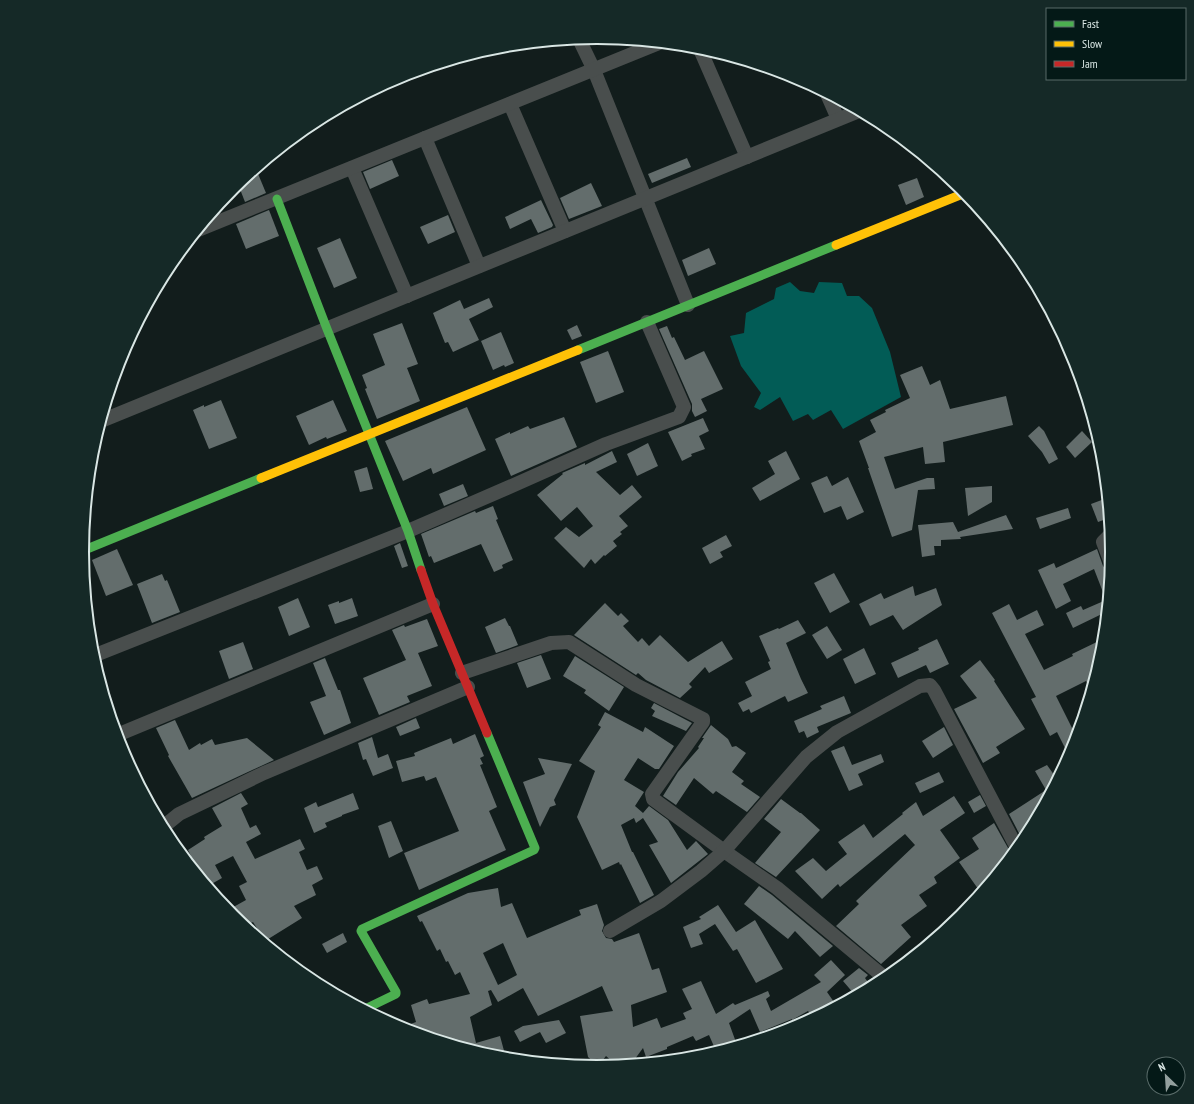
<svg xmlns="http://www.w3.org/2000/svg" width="1194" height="1104" viewBox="0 0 1194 1104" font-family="'PT Sans Narrow',sans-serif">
	<rect width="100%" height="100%" fill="#121d1c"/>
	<path fill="#025c56" d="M790,282l10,9 14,2 5,-11 23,1 5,13h12l13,12 18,44 11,45 -58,32 -12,-19 -18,10 -5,-6 -15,7 -13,-24 -20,13 -6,-3 7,-14 -20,-27 -11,-30 14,-3 2,-20 28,-14 2,-11z"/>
	<g fill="#636d6c" fill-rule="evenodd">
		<path d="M687,158l4,9 -39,16 -4,-9z"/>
		<path d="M392,160l7,16 -29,13 -7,-17z"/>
		<path d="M256,169l10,24 -21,9 -7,-18z"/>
		<path d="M917,178l7,19 -18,8 -8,-20z"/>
		<path d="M591,183l11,23 -33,13 -9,-21z"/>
		<path d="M541,200l12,25 -1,2 -14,6 -7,-14 -21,10 -5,-12z"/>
		<path d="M269,210l10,26 -33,13 -10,-25z"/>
		<path d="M448,215l7,17 -27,12 -8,-17z"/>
		<path d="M340,238l17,40 -23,10 -17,-40z"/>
		<path d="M709,248l7,16 -28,12 -6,-16z"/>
		<path d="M489,298l4,9 -24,12 10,21 -26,12 -5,-10 -3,1 -12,-30 27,-13 4,9z"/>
		<path d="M402,323l16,41 -11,4 13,33 -43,18 -12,-30 2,-1 -5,-13 23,-10 -12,-31z"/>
		<path d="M577,325l5,11 -10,4 -5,-10z"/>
		<path d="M667,326l5,12 2,-1 11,23 19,-9 19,38 -22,10 6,12 -12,6 -3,-6v-7l-33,-75z"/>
		<path d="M501,332l13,31 -9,4 -1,-2 -11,5 -12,-29z"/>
		<path d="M608,351l16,41 -28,11 -16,-41z"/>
		<path d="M922,366l8,19 10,-5 10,29 56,-13 7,29 -70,17 2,20 -20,2 -2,-17 -39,10 11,32 32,-11h7l1,11 -17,1 -6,40 -20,7 -24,-69h1l-10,-27 17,-9 -6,-12 16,-8 -1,-2 25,-12 -10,-23z"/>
		<path d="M221,400l16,38 -28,11 -16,-39 11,-5v2z"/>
		<path d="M333,400l14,31 -20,8 -1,-2 -17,8 -13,-29z"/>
		<path d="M467,407l19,43 -53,24 -2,-6 -28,13 -18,-40z"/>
		<path d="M564,417l13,30 -66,29 -16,-37 15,-7v2l18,-8 2,3z"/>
		<path d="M703,418l6,13 -10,5 6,13 -14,5 1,2 -10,5 -14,-29z"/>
		<path d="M1039,426l5,5 14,28 -9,5 -7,-12 -14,-16z"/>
		<path d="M1082,431l10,11 -17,16 -9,-11z"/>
		<path d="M648,443l10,23 -21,10 -10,-22z"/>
		<path d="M612,451l5,11 -21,10 24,23 12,-10 10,12 -23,19 9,10 -8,6 2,2 -9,7 4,5 -12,10 -1,-1 -9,9 -4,-5 -7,9 -30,-30 12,-11 13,10 14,-11 -16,-19 -16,14 -24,-26 26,-21 -1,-1 23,-10v2z"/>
		<path d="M786,451l14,28 -40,22 -8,-13 23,-14 -7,-13z"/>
		<path d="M367,467l6,22 -13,3 -6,-21z"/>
		<path d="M827,476l5,10 16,-9 16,35 -17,8 -6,-14 -17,7 -13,-30z"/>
		<path d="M463,484l5,12 -24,10 -5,-12z"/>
		<path d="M992,486v16l-24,14 -3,-28z"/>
		<path d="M1107,498l2,20 -11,4 -7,-18z"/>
		<path d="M493,506l5,13 -2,1 17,40 -11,5 1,3 -9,4 -13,-28 -47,19 -3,-7 -2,1 -8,-23 54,-23 1,2z"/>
		<path d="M1068,508l3,10 -31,11 -4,-11z"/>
		<path d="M1006,515l7,14 -53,8 1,2 -20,1v6h-7l1,9 -13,2 -4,-32 35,-3 5,10z"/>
		<path d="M726,535l6,11 -12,6 3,5 -13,7 -8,-16z"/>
		<path d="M400,543l8,23 -6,2 -8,-22z"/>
		<path d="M117,549l16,36 -27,11 -14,-36z"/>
		<path d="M1097,549l6,17 7,9 -4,37 -33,16 -7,-15 15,-7 2,4 23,-10 -12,-31 -31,15 8,17 -15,8 -18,-39 16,-7 2,5z"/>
		<path d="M834,573l16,29 -20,11 -16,-30z"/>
		<path d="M162,574l3,7 2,-1 13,32 -28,11 -15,-39z"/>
		<path d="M913,586l2,10 21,-8 6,17 -39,25 -10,-15 -23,11 -11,-22 22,-11 3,6z"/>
		<path d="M298,598l12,29 -21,9 -11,-29z"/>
		<path d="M352,598l6,18 -23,8 -7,-19 11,-4v2z"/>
		<path d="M605,603l13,13 3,-3 8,8 -6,5 15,16 4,-4 7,8 11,-11 28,27 34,-21 11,18 -24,14 -4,-6 -16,17 3,3 -12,11 -34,-18 -8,-7 -2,2 -62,-40z"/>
		<path d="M1009,604l8,16 20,-10 7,15 -19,9 19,36 29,-14 -1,-2 31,-15 -1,14 -11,37 -5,-9 -30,15 17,34 7,-3 -7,22 -4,7 -12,-24 -7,4 -19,-37 5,-2 -44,-84z"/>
		<path d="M505,618l4,8h1l8,19 -22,8 -11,-26z"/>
		<path d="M427,619l11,27 -20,7 14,33 -25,10 3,6 -31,13 -16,-37 43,-18 -14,-30 12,-5 1,2z"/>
		<path d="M798,620l8,13 -20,10 15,36 7,14 -20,9 -3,-6 -34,17 -2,-4 -6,3 -5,-9 14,-7 -7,-14 26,-13 -3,-7 2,-1 -11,-25 19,-8 1,1z"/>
		<path d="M827,626l15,24 -15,9 -15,-24z"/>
		<path d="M937,639l12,25 -19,9 -4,-8 -28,13 -7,-15 28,-13 -1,-2z"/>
		<path d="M243,642l10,27 -24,10 -10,-28z"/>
		<path d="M864,648l12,26 -21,10 -12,-25z"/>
		<path d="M541,655l10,24 -24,9 -10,-25z"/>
		<path d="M575,656l49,31 -15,24 -25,-18 2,-3 -23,-14z"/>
		<path d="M325,658l13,32h2l11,33 -27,12 -14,-33 16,-6 -13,-33z"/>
		<path d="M980,660l15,20 -1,1 31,48 -29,18 4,6 -17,10 -29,-54 23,-11 -17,-22z"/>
		<path d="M844,696l7,17 -34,14 2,5 -12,6 -3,-7 -5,2 -5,-12 28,-12 -2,-3z"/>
		<path d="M654,703l38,20 -6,8 -34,-15 3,-5 -4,-3z"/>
		<path d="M605,712l38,20 2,-5 29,19 -15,23h-4l-17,-11 -14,22 20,12 -9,14 8,7 6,-7 19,14 19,30 9,-9 12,13 -37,29 -22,-38 9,-3 -15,-24 -7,5 -2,-5 -13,7 11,27h1l21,43 -14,8 -19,-39 -1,1 -1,-3 -17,8 -25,-53 18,-46 -16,-10 22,-34 -3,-2z"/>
		<path d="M416,718l4,10 -20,8 -4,-9z"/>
		<path d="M175,720l14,30 11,-7 1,2 11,-6 3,6 32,-7 27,22 -82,38 -24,-42 1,-1 -13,-27z"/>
		<path d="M711,725l17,14 4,8 4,-1 10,7 -14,19 12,9 -3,3 19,13 -13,15 -31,-21 -3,3 -19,-16 -18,27 -13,-9 15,-24 21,-24 -1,-1 6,-9h-2z"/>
		<path d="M944,727l9,18 -20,13 -11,-17z"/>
		<path d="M475,734l9,22 -4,2 3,6 -3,1 17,42 -8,4 17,39 -87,40 -15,-37 55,-22 -23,-54 -10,4 -2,-5 -22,6 -6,-21 19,-5 -1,-3 37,-15 2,6z"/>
		<path d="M372,737l6,21 10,-4 5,14 -20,8 -7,-17 -3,1 -5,-17z"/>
		<path d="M844,746l8,19 29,-11 3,8 -26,12 5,11 -14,6 -18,-40z"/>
		<path d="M538,758l34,6 -18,36 2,5 -6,2 -10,20 -17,-45 22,-8z"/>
		<path d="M1047,765l10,14 -34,62 -14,-27 37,-24 -11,-19z"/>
		<path d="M939,772l5,10 -24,11 -5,-10z"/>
		<path d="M241,793l7,11 -7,4 9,20 6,-3 5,9 -15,8 9,17 45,-20 5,10 -6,3 8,18 10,-4 6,13 -11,6 4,10 -22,11 8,12 -37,23 -12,-19 -8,4 -12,-10 -5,-6 18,-10 -7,-14 8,-4 -14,-26 -18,9 7,13 -14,8 -22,-27 5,-3 -3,-6 17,-11 -1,-2 18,-11 -10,-18z"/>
		<path d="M353,793l6,16 -17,6v1l-17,7 2,4 -13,6 -10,-25 12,-6 2,5z"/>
		<path d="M980,795l6,11 -12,7 -6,-11z"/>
		<path d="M954,796l11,17 -25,17 20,28 -26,19 3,6 -18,12 8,11 -26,19 10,12 -30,27 -45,-38 23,-22 -3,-3 59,-56 -10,-11 -65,53 -2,-3 -16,15 -27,-28 18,-13 13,13 21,-17 -9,-12 26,-18 9,14 30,-24 -1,-1 14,-11 7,14z"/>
		<path d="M781,799l19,14h1l19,17 -44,47 -21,-14 26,-31 -17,-13z"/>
		<path d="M391,821l12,30 -14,7 -11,-32z"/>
		<path d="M994,823l18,32 -31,38 -22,-31 20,-13 -7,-11z"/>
		<path d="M759,886l13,9 61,51 -13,11 -25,-26 -7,8 -44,-35z"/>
		<path d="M498,888l3,19 11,-4 15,35 54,-23 -2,-5 18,-6 7,21 -2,6 4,7 6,1 2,3 25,-9 13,37 7,-2 8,24 -36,13 2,22 24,-9 4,10 25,-9 -3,-6 9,-4 -10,-20 19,-8 15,33 17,-11 2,2 33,-14 2,5 -4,3 5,12 50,-29 -7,-7 17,-15 14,15 -18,17 9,13 -23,13 -5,-7 -16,9v-1l-32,13 -10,-23 -21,14 8,22 -21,6 -7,-16 -13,6 -3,-5 -26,11v2l-21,8 -3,-9 -11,15 -5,-1 -3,2 -8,1 -10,-9 -8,10 -10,-9 -8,-41 33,-5 -11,-25 -64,30 -15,-28 -25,14 -7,-12 -3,1 4,14 -22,12 6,26 24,-7 6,22 -10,-1 -96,-29 16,-6 -5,-17 16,-6 2,5 41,-10 -10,-22 -5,3 -7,-14 -2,1 -6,-13 -3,2 -15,-30 -2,1 -3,-6 51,-23zM503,943l14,32 -19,10 -15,-32z"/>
		<path d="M718,905l18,27 19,-12 28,49 -27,14 -19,-34 -4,2 -18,-27 -16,10 4,10 -12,4 -8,-21 18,-8 -2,-2z"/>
		<path d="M343,933l4,9 -20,11 -5,-9z"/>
		<path d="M859,968l9,7 -3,3 5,7 -15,10 -12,-14z"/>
		<path d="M559,1020l7,13 -20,10 -6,-11 -20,10 -6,-11 9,-5z"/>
	</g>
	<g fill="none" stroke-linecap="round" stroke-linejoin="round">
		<g stroke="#494e4d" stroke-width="14">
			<path d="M579,39l15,31 94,235"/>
			<path d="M699,47l48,110"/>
			<path d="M827,94l11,25"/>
			<path d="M510,104l55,127"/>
			<path d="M425,138l54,128"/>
			<path d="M352,168l55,128"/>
			<path d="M198,230l461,-187"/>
			<path d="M101,421l758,-310"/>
			<path d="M1110,535l-7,7 8,21"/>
			<path d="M93,656l315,-125 99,-43 99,-44 73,-27 5,-10 -37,-85"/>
			<path d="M462,673l89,-30 18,-1 67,43 67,34v3l-51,72 1,5 71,52 53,37 108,90"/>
			<path d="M117,735l316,-131"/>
			<path d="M163,827l16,-13 85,-41 204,-86"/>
			<path d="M610,931l51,-30 40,-30 23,-20 82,-94 31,-25 83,-46 10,-1 4,5 83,158"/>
		</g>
		<g stroke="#4caf50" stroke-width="9">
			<path d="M277,199l50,130 81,202 13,39"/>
			<path d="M578,350l258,-105"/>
			<path d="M82,551l179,-73"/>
			<path d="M365,1009l31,-15v-2l-35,-61 1,-2 172,-79 1,-2 -48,-115"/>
		</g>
		<g stroke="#ffc107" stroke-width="9">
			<path d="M836,245l129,-52"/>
			<path d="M261,478l317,-128"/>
		</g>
		<path stroke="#c62828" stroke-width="9" d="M421,570l12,34 54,129"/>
	</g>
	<path d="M0 0H1194V1104H0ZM89 552a508 508 0 1 1 1016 0a508 508 0 1 1-1016 0Z" fill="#152927" fill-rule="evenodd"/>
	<path fill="none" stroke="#d9e6e4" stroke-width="2" d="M89 552a508 508 0 1 1 1016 0a508 508 0 1 1-1016 0Z"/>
	<rect x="1046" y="8" width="140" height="72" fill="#041917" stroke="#596b69"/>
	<rect x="1054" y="21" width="20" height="6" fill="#4caf50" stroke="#596b69"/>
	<text x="1082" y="28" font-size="12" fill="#d9e6e4">Fast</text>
	<rect x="1054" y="41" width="20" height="6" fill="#ffc107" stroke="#596b69"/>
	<text x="1082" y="48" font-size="12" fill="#d9e6e4">Slow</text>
	<rect x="1054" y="61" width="20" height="6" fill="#c62828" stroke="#596b69"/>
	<text x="1082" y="68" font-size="12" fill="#d9e6e4">Jam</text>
	<g transform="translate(1166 1076) rotate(335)"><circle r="19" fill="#041917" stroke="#596b69"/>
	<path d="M0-3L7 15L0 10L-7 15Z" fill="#93a09e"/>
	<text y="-6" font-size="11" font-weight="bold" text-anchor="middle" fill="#d9e6e4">N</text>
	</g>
</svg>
